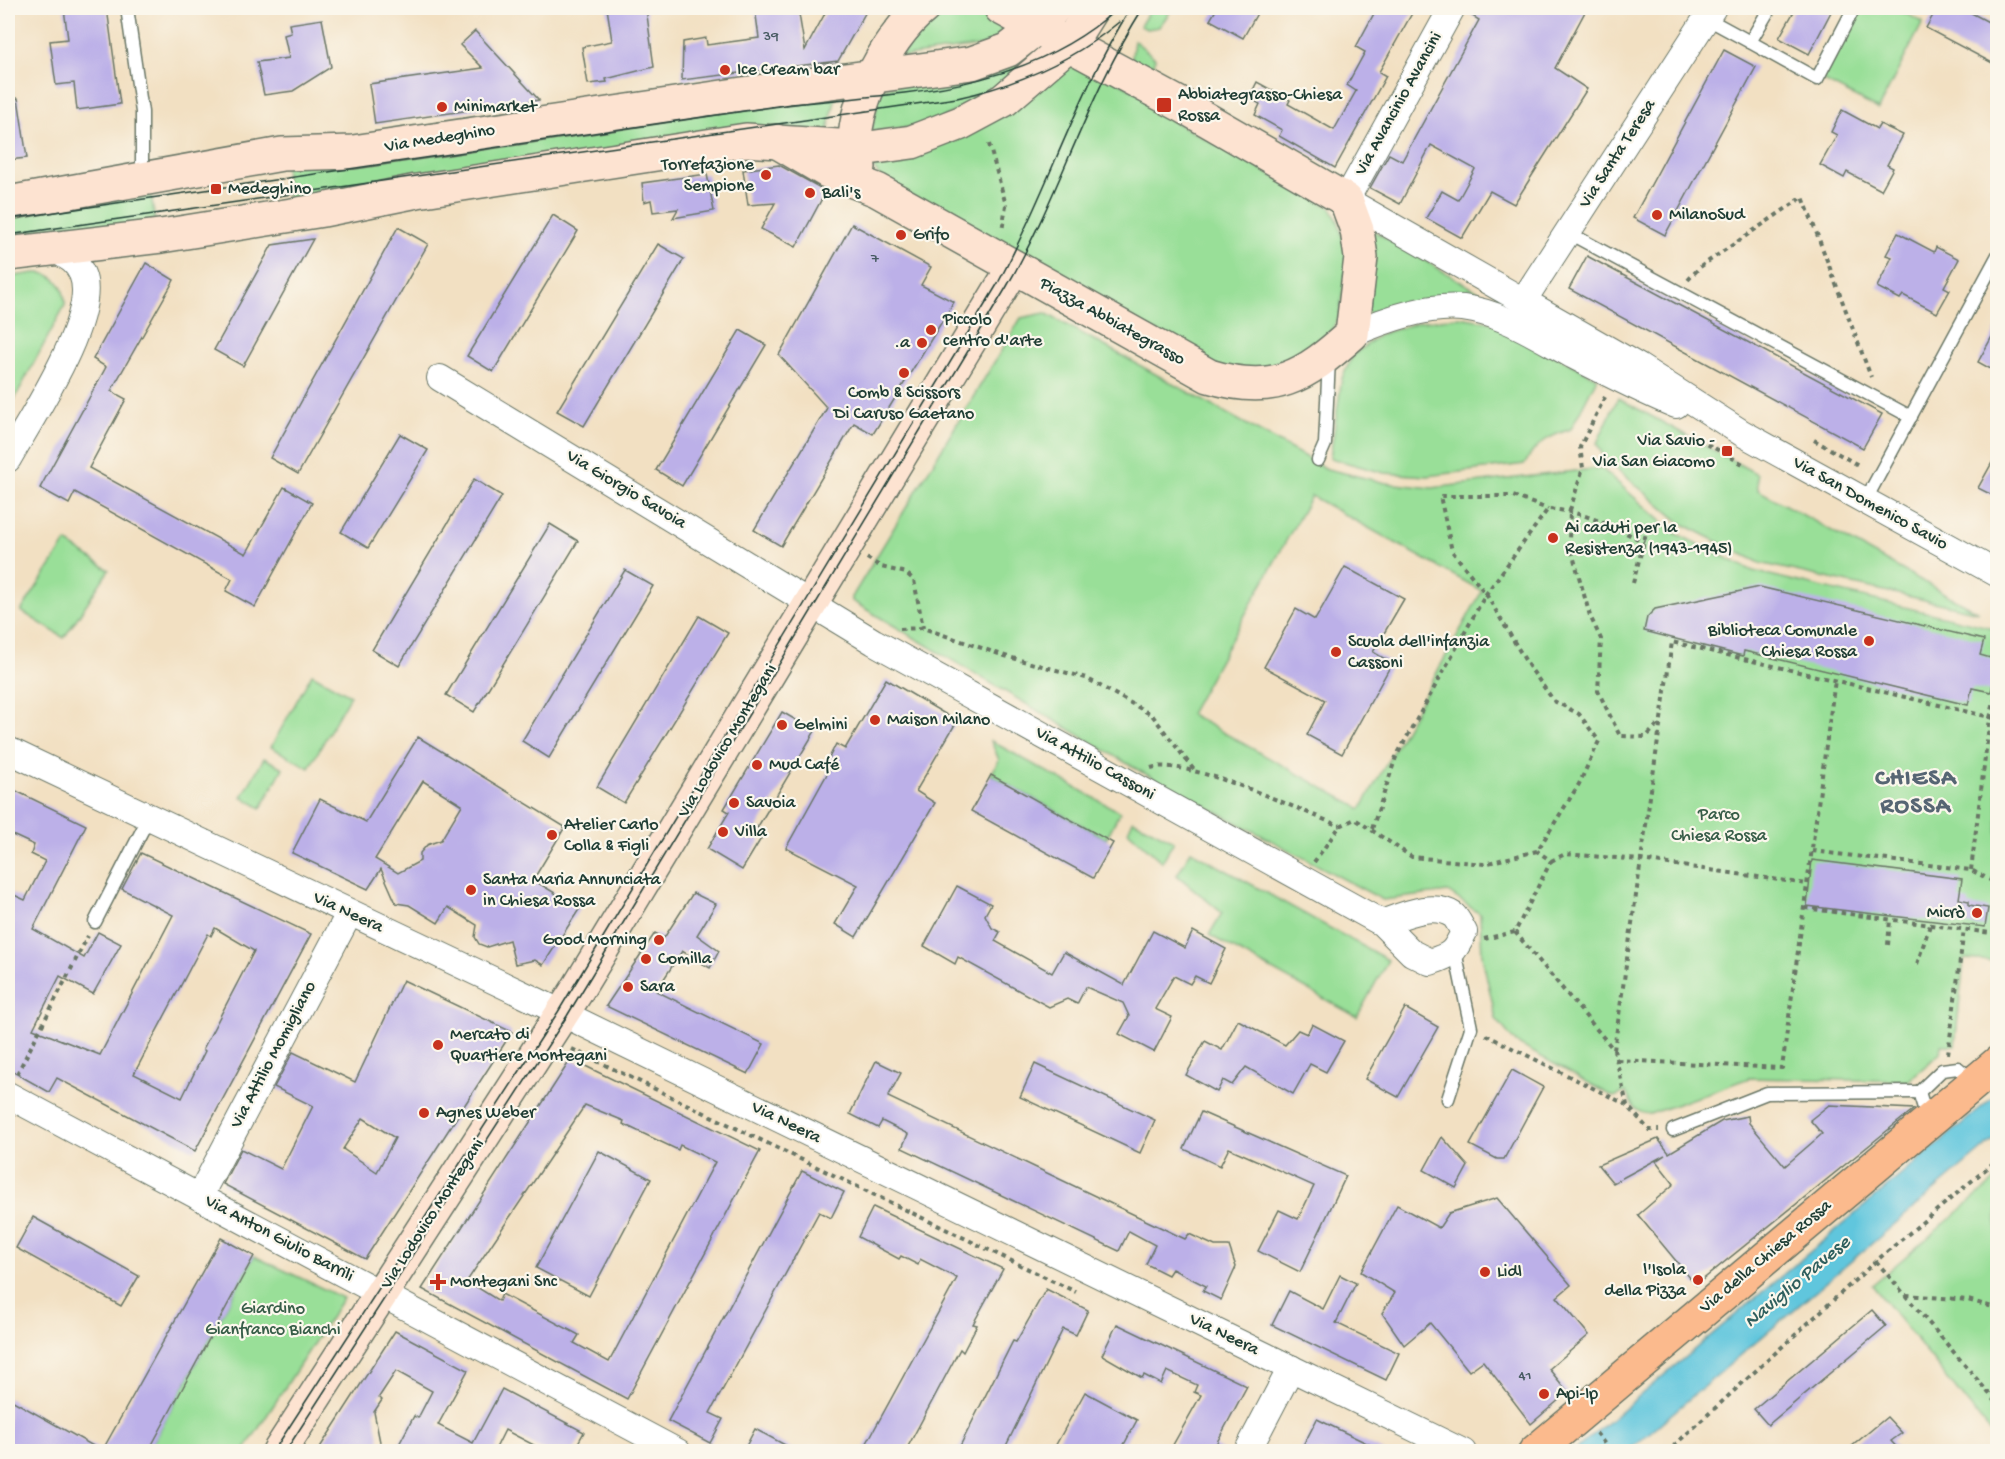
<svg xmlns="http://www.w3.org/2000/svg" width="2005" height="1459" viewBox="0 0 2005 1459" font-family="'Gochi Hand',sans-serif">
	<rect width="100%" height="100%" fill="#fbf7ec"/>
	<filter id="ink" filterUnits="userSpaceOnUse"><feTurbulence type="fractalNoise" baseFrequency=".0167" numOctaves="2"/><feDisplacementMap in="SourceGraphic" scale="12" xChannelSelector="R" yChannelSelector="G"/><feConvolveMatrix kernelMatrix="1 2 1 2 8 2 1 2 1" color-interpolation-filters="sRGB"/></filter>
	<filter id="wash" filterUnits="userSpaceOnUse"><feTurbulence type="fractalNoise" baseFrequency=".008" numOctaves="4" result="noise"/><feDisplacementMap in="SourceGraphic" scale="24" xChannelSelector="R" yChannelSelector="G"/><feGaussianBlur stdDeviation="1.35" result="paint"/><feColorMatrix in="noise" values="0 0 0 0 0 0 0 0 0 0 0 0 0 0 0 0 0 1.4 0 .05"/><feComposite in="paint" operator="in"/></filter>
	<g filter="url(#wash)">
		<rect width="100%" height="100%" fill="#f2e0c2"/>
		<g fill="#99df98" stroke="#5c8e66" stroke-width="1.5" fill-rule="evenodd">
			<path d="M955,8h27l33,17 -15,18 -101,14 39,-45z"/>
			<path d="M1151,8h22l-14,19 -12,2 -7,-3z"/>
			<path d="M1858,8h37l28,14 -45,87 -58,-30z"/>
			<path d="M1134,40l21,18 -2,18 -22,-11z"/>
			<path d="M1046,42l-24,30 -91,53 -60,7 10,-42z"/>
			<path d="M1076,58l99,55 -4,7 159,87 8,14 10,35 -9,61 -8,14 -43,36 -59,5 -347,-192 -14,-21z"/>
			<path d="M837,92l-10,43 -538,73 -4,-42z"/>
			<path d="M150,187l6,41 -148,14v-29z"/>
			<path d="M1372,230l112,65v6l-111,14 -8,-4z"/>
			<path d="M35,273c20,-1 30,13 30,32l-57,106v-134z"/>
			<path d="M1045,313l282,156 59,14 46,5 169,-20 74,65 78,38 244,58 1,302 -5,30 -29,-2 -9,86h-14l-1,8 -32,28 -159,-3 -99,36c-16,-1 -18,-9 -24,-22l-12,5 -98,-54 -20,-24 -14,-63 -2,-42 -32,-22 -65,8 -243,-129 -288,-170v-4l169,-279zM1311,496l171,95 -121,218 -171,-95z"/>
			<path d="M1460,317l35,6 102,55 -26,51c-21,7 -36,14 -46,35l-98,12 -43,-3 -54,-15 12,-80 11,-23 28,-21 38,-12z"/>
			<path d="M1618,398l139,76 1,16 220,122 -218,-49 -79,-40 -77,-65 -7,-15z"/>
			<path d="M66,542l43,28 -45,68 -43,-27z"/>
			<path d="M312,674l38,21 -41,73 -38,-21z"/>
			<path d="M991,741l129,71 -14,27 -115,-64 8,-15z"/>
			<path d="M264,758l19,10 -22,40 -19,-11z"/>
			<path d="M1133,820l41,21 -12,21 -34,-31z"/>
			<path d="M1191,851l197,109 -31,57 -148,-82 13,-22 -45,-38z"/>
			<path d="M1997,1179v261l-125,-155z"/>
			<path d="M254,1256l89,42 -99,153 -96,1z"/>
		</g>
		<path fill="#60c6dd" stroke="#408288" stroke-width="1.5" d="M1997,1094v43l-369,314h-54z"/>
		<g id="blocks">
			<g fill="#bcb0e8" fill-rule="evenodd">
				<path d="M79,8h28l13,96 -43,6 -3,-27 -18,2 -6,-44 18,-2 -4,-30z"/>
				<path d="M607,8h39l8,59 -48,12 1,3 -19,2 -6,-37 30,-6z"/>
				<path d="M755,8h43l7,42 23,-42h40l-30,53 -156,19 1,-38 23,-4 1,7 52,-7z"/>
				<path d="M1217,8h43l-17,30 -33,-18z"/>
				<path d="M1377,8h38l-36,64 7,4 -51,92 -56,-32 3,-6 -27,-15 5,-11 -11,-6 8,-16 33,18 -2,4 46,26 22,-39 -9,-6 18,-33 -9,-5z"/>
				<path d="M1467,8h120l-32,60 32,21 -73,115 -24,-13 -28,47 -36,-20 16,-27 16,9 17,-31 -44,-24 -31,59 -30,-16 19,-34 13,7 77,-141 -13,-8z"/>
				<path d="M1796,8h37l-24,46 -30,-16z"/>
				<path d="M1937,8h25l36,19v39l-72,-38z"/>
				<path d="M322,19l9,48 -38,24 -29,4 -7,-33 32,-4 -5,-23 7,-2 -2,-9z"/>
				<path d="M475,31l64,69 -164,24 -6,-40 114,-16 -23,-23z"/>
				<path d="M1724,50l32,17 -91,168 -32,-17z"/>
				<path d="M18,98l9,60 -19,2v-61z"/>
				<path d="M1842,110l35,19 3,-5 23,11 -16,30 6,3 -12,22 -34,-18 -3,6 -24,-13 17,-30 -6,-3z"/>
				<path d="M779,165l47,26 -30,56 -35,-18 14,-26 -27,2 -5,-35z"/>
				<path d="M707,174l7,37 -41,7 5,-9 -25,3 -2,-12 -7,2 -2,-19z"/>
				<path d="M553,215l25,16 -85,141 -26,-16z"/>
				<path d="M852,224l79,43 -10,18 33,17 -81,132 -19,-11 -73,123 -27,-16 73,-122 -48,-53z"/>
				<path d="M398,227l30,17 -130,230 -28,-16z"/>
				<path d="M1898,233l36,19 2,-5 23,12 -15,28 6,3 -13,23 -34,-18 -3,4 -23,-12 15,-30 -6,-2z"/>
				<path d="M313,239l-70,127 -29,-16 58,-105z"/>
				<path d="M658,244l26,15 -100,167 -27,-15z"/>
				<path d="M1587,256l295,158 -19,34 -294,-159z"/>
				<path d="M146,263l28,17 -63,111 15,8 -37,69 157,86 38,-67 28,16 -57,104 -29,-16 6,-12 -157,-87 -6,12 -29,-16 66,-121 -13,-8z"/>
				<path d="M1998,326v47l-20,-11z"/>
				<path d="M740,330l26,15 -84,141 -26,-16z"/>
				<path d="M400,434l28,16 -60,98 -27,-16z"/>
				<path d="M1998,452v46l-20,-10z"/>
				<path d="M474,479l28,17 -103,170 -27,-16z"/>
				<path d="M550,524l28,17 -104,171 -28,-17z"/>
				<path d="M1345,567l59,32 -31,53 19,11 -50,91 -35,-19 18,-35 -61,-33 32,-58 19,11z"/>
				<path d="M625,570l28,16 -104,172 -27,-17z"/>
				<path d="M1760,587l224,53 -4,15 18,5 -7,32 -19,-4 -4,17 -224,-54 -1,5 -99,-25 3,-14 8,-8z"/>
				<path d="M699,616l29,17 -104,170 -27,-16z"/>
				<path d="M886,679l71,42 -41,70 19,12 -79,134 -21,-13 23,-39 -72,-37 46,-83 -5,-3 9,-18 9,5z"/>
				<path d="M782,712l33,19 -58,97 8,4 -23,38 -35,-21 22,-37 -5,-3z"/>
				<path d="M418,737l147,90 -32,53 47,28 -37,57 -8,-5 -20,4 -6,-24 -22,7 -8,-3 -4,-7 2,-12 -29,-18 -10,16 -29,-18 -13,-2 -15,-34 -13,20 -76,-36 28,-54 46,23zM423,781l39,24 -21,35 -14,5 -7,8v8l-22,12 -23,-14z"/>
				<path d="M991,775l122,68 -20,35 -122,-67z"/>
				<path d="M8,787l78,38 -53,104 51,29 14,-26 23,12 -28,50 -33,-18 -27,53 67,26 73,-140 -51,-26 19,-36 170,81 -116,217 -138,-73 -8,14 -41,-23v-165l4,-10 13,6 20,-39 -14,-7 3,-9 -26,-12zM215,928l39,23 -51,98 2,2 -23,47 -48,-24 74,-140 3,2z"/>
				<path d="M1812,860l150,19 -3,20 10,2v4l19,3 -3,19 -178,-21z"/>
				<path d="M957,886l34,18 -6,11 7,13 8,4 -5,9 57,32 12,-21 60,33 29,-54 32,17 8,-17 33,18 -17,34 -14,-7 -5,8 -16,-8 -19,33 17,8 -18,35 -35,-18 10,-18 -6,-13 -37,-16 -9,17 -10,-5 -18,8 -91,-50 -3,7 -31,-18z"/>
				<path d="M693,893l23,11 -19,31 22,16 -9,17 -28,-17 -26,40 108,53 -16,30 -142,-68 49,-73 9,5z"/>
				<path d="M403,980l109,52 -147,227 -142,-75 18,-35 40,20 32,-63 -39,-19 19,-35 62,30zM363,1118l32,20 -18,34 -34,-23z"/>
				<path d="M1405,1008l33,19 -40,70 -33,-18z"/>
				<path d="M1238,1020l47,25 13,-15 9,4 5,-10 32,17 -18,31 -16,-8 -17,30 -47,-27 -14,18 -9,-5 -6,12 -31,-17 19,-34 17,9z"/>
				<path d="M571,1059l189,92 -133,248 -205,-110zM585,1105l39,16 -1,3 55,26 2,-5 35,17 -106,200 -35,-19 5,-8 -77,-41 -3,7 -32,-20z"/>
				<path d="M876,1061l25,12 -13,24 297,142 4,-5 26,12h14l7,21 -15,33 -18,-9 3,-5 -34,-17 -4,6 -22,-11 9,-19 -26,-14 -10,20 -217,-103 6,-14 -26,-13 -4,7 -28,-14z"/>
				<path d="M1035,1064l120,56 -15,33 -120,-56z"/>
				<path d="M1512,1070l31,17 -39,72h-7l-27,-14z"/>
				<path d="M1829,1105l85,4 -218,176 -58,-70 36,-31 -18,-23 9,-6 -52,28 -15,-18 60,-26 11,14 53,-32 26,-5 1,7 36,43 37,-32 -12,-14z"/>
				<path d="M1201,1112l145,64 -46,96 -42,-21 21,-41 19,9 16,-33 -85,-38 -9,18 -36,-17z"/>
				<path d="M1442,1137l26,29 -12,22 -32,-18z"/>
				<path d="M599,1151l52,28 -62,117 -53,-28z"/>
				<path d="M802,1171l42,21 -13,26 -12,-6 -109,201 13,6 -13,24 -42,-22z"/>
				<path d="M1497,1198l74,87 -14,12 32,38 -40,34 19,23 -37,32 -48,-63 -14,10 -39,-48 -26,22 -22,-32 13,-20 -34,-21 36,-67 42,23 10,-15z"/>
				<path d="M873,1207l130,62 -30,55 4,1 -14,27 -3,-3 -55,103h-43l95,-174 -37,-19 -2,6 -17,-9 -2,3 -41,-22z"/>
				<path d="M33,1217l106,59 -18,30 -105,-58z"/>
				<path d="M221,1238l33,18 -106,196h-124l-16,-9v-45l94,53z"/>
				<path d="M1340,1275l16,8 -20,40 63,30 -13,27 -114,-55 17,-34 34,18z"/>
				<path d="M1046,1289l42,21 -12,25 -13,-6 -60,123h-46l56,-111 3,1z"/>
				<path d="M1872,1310l14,16 -118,99 -14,-16z"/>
				<path d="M1117,1324l130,62 -32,60 9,6h-55l32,-57 -7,-3 3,-7 -30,-14 -6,13 -17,-9 -2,3 -40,-23z"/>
				<path d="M395,1331l73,39 -30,55 35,18 29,-54 82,43 -11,20h-26l-42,-22 -11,22h-99l19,-36 4,2 14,-27 -36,-20 -17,26 3,3 -8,12 8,40h-65z"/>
				<path d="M1085,1392l52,28 -17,32h-68z"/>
				<path d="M1887,1417l15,16 -11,8 10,11h-56z"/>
				<path d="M1317,1419l68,33h-85z"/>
				<path d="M755,1429l43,23h-55z"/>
			</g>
		</g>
	</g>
	<g filter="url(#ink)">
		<use href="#blocks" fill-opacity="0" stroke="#697666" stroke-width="1.5"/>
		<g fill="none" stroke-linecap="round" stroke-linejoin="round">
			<defs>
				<g id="lane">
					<path d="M127,8l15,104v65"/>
					<path d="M1706,18l44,24 20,-34"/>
					<path d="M1750,42l67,37 37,-71"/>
					<path d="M1567,232l344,185"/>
					<path d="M1318,460l7,-16 4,-85"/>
					<path d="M1865,501l133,-246"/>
					<path d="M95,922l53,-103"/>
					<path d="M1448,1099l23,-71 -16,-77"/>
					<path d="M1932,1117l-8,-9 -5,-16 23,-22 16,-2 17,14"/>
					<path d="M1673,1130l94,-37 152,-1"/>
				</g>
				<g id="street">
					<path d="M1452,8l-106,192 293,167 103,66 256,141"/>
					<path d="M1523,301l190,-293"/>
					<path d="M1352,334c32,-14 75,-30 111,-26 40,5 74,28 109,47 35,18 68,35 104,50"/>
					<path d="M440,378l434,264 508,281 30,30 18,9c22,-7 24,-9 34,-30 -3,-5 -7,-14 -11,-17 -21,-14 -51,1 -71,8"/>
					<path d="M8,459c21,-38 92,-143 74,-185 -6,-15 -19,-19 -31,-27"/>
					<path d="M8,750l529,251 926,451"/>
					<path d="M8,1095l670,357"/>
					<path d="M199,1197l150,-283"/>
					<path d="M1247,1452l44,-84"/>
				</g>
				<g id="secondary">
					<path d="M776,141l51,30 50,19 332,186c65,20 95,1 143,-42l9,-77 -4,-27 -11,-30 -161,-93 -184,-99"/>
					<path d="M859,167c-18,-46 28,-131 64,-159"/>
					<path d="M8,203l274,-49 71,-2 396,-59 223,-30 36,-13 31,-24 15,-18"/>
					<path d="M8,254l153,-18 162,-26 94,-19 329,-51 123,8 43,-6 49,-19 43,-23 66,-57 22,-35"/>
					<path d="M279,1452l297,-460 438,-725"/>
				</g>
				<path id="primary" d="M1535,1452l463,-389"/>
			</defs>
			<use href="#lane" stroke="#697666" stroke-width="15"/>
			<use href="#street" stroke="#697666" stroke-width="28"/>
			<use href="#secondary" stroke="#697666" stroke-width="36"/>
			<use href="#primary" stroke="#697666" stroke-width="36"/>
			<g stroke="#697666" stroke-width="4" stroke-dasharray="4.5 4.5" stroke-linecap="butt">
				<path d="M989,144l17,61 -4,26"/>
				<path d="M1688,280l12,-13 103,-70 68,180"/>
				<path d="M1605,397l-25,50 3,21 -13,42 -1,31 21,75 11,23 -3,52 22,45 26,1 14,-15"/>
				<path d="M1814,440l46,26"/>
				<path d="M1707,444l36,20"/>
				<path d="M867,558l14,9 25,6 8,7 9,48"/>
				<path d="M1633,583l16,-61"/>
				<path d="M900,629l23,-1 82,28 81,22 66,37 42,55"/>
				<path d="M1151,768c36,-11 150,43 189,58"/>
				<path d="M1372,829l24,-72 90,-163 62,-85c35,2 65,17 96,33"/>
				<path d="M1812,851l159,19 27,14"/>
				<path d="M1551,861l14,-7 76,6 166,24"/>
				<path d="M1314,862l26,-36 15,-7 57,38 72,7 53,-13 42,-67 20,-43 -20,-27 -25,-13 -26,-36 -42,-71 -34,-43 -12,-55h73l35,13"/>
				<path d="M1971,870l19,-152 8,-31"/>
				<path d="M1805,908l193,26"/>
				<path d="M1515,932l99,118 13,55 22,25h10"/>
				<path d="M1484,939l31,-7 36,-71 -14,-10"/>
				<path d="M1888,945l2,-26"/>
				<path d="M1917,964l13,-39"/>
				<path d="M1486,1035l141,70"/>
				<path d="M572,1049l504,243"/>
				<path d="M1614,1050l58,-408 326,77"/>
				<path d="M1948,1054l16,-125"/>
				<path d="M1617,1060l165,8 53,-388"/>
				<path d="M17,1074l71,-138"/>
				<path d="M1876,1261l122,143"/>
				<path d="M1906,1295l62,5 28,8"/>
				<path d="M1596,1433l15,19"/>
				<path d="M1667,1452l209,-191 122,-102"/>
			</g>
			<use href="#lane" stroke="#fff" stroke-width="12"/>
			<use href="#street" stroke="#fff" stroke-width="26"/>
			<use href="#secondary" stroke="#fde3d1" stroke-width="33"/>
			<use href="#primary" stroke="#fbba8d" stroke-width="33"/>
			<g stroke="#1f3d34" stroke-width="1.5">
				<path d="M8,219l783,-115c117,-11 235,-13 327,-96"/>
				<path d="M8,235l949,-137c61,-13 114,-36 162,-76"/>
				<path d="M273,1452l285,-440 440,-729c49,-90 78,-189 133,-275"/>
				<path d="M285,1452l282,-436 439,-728c53,-91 80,-190 137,-280"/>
			</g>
		</g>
	</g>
	<g fill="#c8321e" stroke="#fbf7ec" stroke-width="2">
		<circle cx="725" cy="70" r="6"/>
		<rect x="1156" y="97" width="16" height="16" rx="3"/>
		<circle cx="442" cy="107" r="6"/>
		<circle cx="766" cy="175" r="6"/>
		<rect x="210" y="183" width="12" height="12" rx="3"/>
		<circle cx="810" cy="193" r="6"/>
		<circle cx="1657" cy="215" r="6"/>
		<circle cx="901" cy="235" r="6"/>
		<circle cx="931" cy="330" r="6"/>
		<circle cx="922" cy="343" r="6"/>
		<circle cx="904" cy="373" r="6"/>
		<rect x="1721" y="445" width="12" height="12" rx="3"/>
		<circle cx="1553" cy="538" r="6"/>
		<circle cx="1869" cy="641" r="6"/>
		<circle cx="1336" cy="652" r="6"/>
		<circle cx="875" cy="720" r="6"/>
		<circle cx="782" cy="725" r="6"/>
		<circle cx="757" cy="765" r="6"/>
		<circle cx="734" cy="803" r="6"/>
		<circle cx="723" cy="832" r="6"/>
		<circle cx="552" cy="835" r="6"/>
		<circle cx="471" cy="890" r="6"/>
		<circle cx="1977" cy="913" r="6"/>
		<circle cx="659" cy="940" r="6"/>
		<circle cx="646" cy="959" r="6"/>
		<circle cx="628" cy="987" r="6"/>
		<circle cx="438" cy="1045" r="6"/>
		<circle cx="424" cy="1113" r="6"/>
		<circle cx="1485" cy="1272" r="6"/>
		<circle cx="1698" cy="1280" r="6"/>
		<path d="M435 1273h6v6h6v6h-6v6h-6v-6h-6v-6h6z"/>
		<circle cx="1544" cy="1394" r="6"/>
	</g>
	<g text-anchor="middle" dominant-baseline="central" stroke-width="4.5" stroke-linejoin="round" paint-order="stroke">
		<g font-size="15" fill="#465a61">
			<text x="771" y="37">39</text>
			<text x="875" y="259">7</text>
			<text x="1525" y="1376">41</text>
		</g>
		<g font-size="18" fill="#1f3d34" stroke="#fbf7ec" text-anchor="start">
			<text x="737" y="70">Ice Cream bar</text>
			<text x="1178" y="95">Abbiategrasso-Chiesa<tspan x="1178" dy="21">Rossa</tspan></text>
			<text x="454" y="107">Minimarket</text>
			<text x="754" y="165" text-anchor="end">Torrefazione<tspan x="754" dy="21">Sempione</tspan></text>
			<text x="228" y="189">Medeghino</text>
			<text x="822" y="193">Bali's</text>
			<text x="1669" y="215">MilanoSud</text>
			<text x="913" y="235">Grifo</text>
			<text x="943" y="320">Piccolo<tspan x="943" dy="21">centro d'arte</tspan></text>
			<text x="910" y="343" text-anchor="end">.a</text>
			<text x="904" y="393" text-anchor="middle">Comb &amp; Scissors<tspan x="904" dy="21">Di Caruso Gaetano</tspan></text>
			<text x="1715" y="441" text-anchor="end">Via Savio -<tspan x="1715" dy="21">Via San Giacomo</tspan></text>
			<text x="1565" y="528">Ai caduti per la<tspan x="1565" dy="21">Resistenza (1943-1945)</tspan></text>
			<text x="1857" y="631" text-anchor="end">Biblioteca Comunale<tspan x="1857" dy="21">Chiesa Rossa</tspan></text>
			<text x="1348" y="642">Scuola dell'infanzia<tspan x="1348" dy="21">Cassoni</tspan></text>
			<text x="887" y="720">Maison Milano</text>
			<text x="794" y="725">Gelmini</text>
			<text x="769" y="765">Mud Café</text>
			<text x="746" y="803">Savoia</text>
			<text x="564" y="825">Atelier Carlo<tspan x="564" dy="21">Colla &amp; Figli</tspan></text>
			<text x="735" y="832">Villa</text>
			<text x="483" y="880">Santa Maria Annunciata<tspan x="483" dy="21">in Chiesa Rossa</tspan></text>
			<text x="1965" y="913" text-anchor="end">Micrò</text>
			<text x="647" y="940" text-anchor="end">Good Morning</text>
			<text x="658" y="959">Comilla</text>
			<text x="640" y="987">Sara</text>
			<text x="450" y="1035">Mercato di<tspan x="450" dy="21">Quartiere Montegani</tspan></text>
			<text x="436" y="1113">Agnes Weber</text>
			<text x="1686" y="1270" text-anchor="end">l'Isola<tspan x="1686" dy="21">della Pizza</tspan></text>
			<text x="1497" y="1272">Lidl</text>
			<text x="450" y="1282">Montegani Snc</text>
			<text x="1556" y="1394">Api-Ip</text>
		</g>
		<g font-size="18" fill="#1f3d34" stroke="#fbf7ec">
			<text transform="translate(1399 104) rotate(-61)">Via Avancinio Avancini</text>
			<text transform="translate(440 139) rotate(-9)">Via Medeghino</text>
			<text transform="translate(1618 154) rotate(-57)">Via Santa Teresa</text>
			<text transform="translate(1112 322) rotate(29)">Piazza Abbiategrasso</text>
			<text transform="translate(626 490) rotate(31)">Via Giorgio Savoia</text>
			<text transform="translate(1870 504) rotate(29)">Via San Domenico Savio</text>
			<text transform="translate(728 741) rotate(-59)">Via Lodovico Montegani</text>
			<text transform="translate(1095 764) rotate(29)">Via Attilio Cassoni</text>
			<text transform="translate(348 913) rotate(25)">Via Neera</text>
			<text transform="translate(274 1055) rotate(-62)">Via Attilio Momigliano</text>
			<text transform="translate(786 1123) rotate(26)">Via Neera</text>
			<text transform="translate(433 1214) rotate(-57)">Via Lodovico Montegani</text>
			<text transform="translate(279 1239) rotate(28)">Via Anton Giulio Barrili</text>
			<text transform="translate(1766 1257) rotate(-40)">Via della Chiesa Rossa</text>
			<text transform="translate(1224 1335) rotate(26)">Via Neera</text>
		</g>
		<g font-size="18" fill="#375d48" stroke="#fbf7ec">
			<text x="1719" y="815">Parco<tspan x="1719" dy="21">Chiesa Rossa</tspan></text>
			<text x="273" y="1309">Giardino<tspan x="273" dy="21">Gianfranco Bianchi</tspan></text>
		</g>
		<g font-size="20" font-style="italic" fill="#2f5f5e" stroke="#fbf7ec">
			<text transform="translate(1798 1283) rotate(-40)">Naviglio Pavese</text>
		</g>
		<g font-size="24" font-weight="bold" letter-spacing="1.5" fill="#566573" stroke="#fbf7ec">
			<text x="1916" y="779">CHIESA<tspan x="1916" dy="28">ROSSA</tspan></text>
		</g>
	</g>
	<rect width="2005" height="1459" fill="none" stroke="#fbf7ec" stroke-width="30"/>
</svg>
